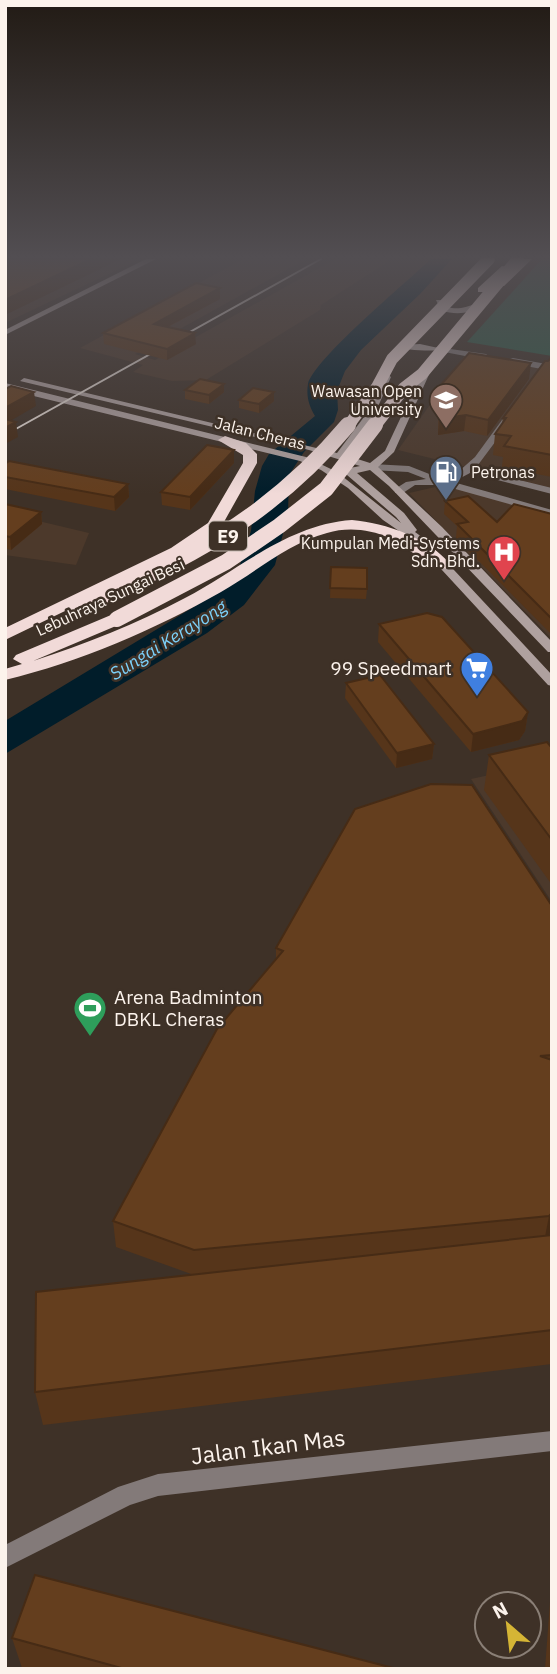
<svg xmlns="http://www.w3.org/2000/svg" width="557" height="1674" viewBox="0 0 557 1674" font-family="'IBM Plex Sans',sans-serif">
	<rect width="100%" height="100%" fill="#3e3127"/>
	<g fill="#4c392b">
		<path d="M5,259h135l-135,64z"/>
		<path d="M243,259h63l-171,95 20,6 180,-101h57l-71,46 -1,5 -114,70 -34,1 -39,-9 10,-7 -63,-17z"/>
		<path d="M465,355l87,14v119l-154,-38z"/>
		<path d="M444,485l108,29v125l-143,-146z"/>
		<path d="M5,513l84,20 -13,32 -71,-10z"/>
		<path d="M545,763l7,9v130l-81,-123z"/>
	</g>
	<path fill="#2f5a47" d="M542,259h10v97l-85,-14z"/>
	<path fill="#011d2a" d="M431,259h21l-32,35 -59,56 -16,21 -8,20 1,19 -4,12 -30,30 -15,23 -1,39 -13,51 -31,40 -37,28 -202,121v-33l197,-119 36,-31 13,-40 4,-40 7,-25 7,-12 46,-38c-6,-10 -9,-20 -7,-32 5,-24 100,-103 123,-125z"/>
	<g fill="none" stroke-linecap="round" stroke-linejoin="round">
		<g fill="#837a79" fill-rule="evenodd">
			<path d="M436,347l50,7 4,3 -4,3 -47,-9 -4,-2z"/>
			<path d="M513,358l39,7v6l-42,-8v-4z"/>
			<path d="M505,419l5,3 -35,47 77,19v6l-82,-21 -17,9 99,28v6l-111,-31h-26l-12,8h-8v-4l11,-7 20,-3 -18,-7 -36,-2 -5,-3 5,-3 37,2 33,13 7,-2 9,-5 17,-15 27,-37z"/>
			<path d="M552,1431v20l-394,45 -28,9 -125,63v-23l113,-58 40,-13z"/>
		</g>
		<g fill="#afa19f" fill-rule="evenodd">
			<path d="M146,259h10l-151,76v-5z"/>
			<path d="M436,300h6l5,7c12,3 18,0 29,-3l4,2c-12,9 -25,8 -39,5z"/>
			<path d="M420,344l23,5c-6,3 -40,1 -46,-2l4,-2z"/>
			<path d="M428,365l4,3 -38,84 -16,15 64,60 110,115v10h-4l-159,-166 -19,-16 -13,3 47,40 13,17 -2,2 11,8 126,135v11l-4,-1 -130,-141 -35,-24 -35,-32 -27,-18 -21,-9 -295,-72v-6l301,74 29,14 25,-5 -51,-16 -289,-69 4,-3 313,75 27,-36 19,-40 4,-3 4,3 -18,41 -28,37 25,8 15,-12 39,-83zM347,475l49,42 5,6 -59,-47z"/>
		</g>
		<g fill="#f1dad8" fill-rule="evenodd">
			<path d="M520,259h12l-28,27 -9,-2 -9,8h-8v-4l24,-22 9,2z"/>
			<path d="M377,383l7,4 -28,38h-10v-6l26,-35z"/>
			<path d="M225,436l21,7 11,11v9l-37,66 -37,25 -178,86v-12l166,-80 37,-25 35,-60v-8l-25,-15z"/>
			<path d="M352,520c34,3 77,18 99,45l-2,3c-15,4 -44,-23 -60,-30 -19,-9 -42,-11 -62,-5 -39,10 -72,40 -106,59 -67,38 -141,70 -216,88v-11l17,-5 -9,-5 3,-4 95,-40h12l3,4 -3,4 -90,38c52,-17 103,-37 152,-63 55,-29 104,-74 167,-78z"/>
		</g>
		<path stroke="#e4dad3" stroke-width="2" d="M5,435l316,-176"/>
		<g stroke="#f1dad8" stroke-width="12">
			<path d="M377,387l15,-28 97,-100"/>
			<path d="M347,427l4,-5"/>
			<path d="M374,427l30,-39 18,-14 96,-115"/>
		</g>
		<g stroke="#f1dad8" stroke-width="16">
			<path d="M76,608c110,-48 193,-89 272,-183"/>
			<path d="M117,619l109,-57 53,-36 47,-37 49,-64"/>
		</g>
	</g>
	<g fill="#56351a">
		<path d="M220,299l-52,28 28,17 -29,16 -63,-16 -1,-11z"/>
		<path d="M552,357v120l-50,-10 1,-10 -10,-2 2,-21 7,-10 1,-6z"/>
		<path d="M529,379l-42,57 -23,-5 -26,4 1,-48z"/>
		<path d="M185,390l39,2 -15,12 -24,-5z"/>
		<path d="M239,400l35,1 -15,12 -20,-5z"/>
		<path d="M234,463l-44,47 -28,-5 -1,-13z"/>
		<path d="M5,464l123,20 1,13 -14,14 -110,-22z"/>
		<path d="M445,501l52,21 55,-8v120l-2,-1 -94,-95 1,-12 -13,-12z"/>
		<path d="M5,504l36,8 1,12 -31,26 -6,-2z"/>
		<path d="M331,567l36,22 -1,10 -36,-1z"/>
		<path d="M379,624l149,88 -3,19 -6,9 -48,12 -93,-110z"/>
		<path d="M346,683l88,61 -2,15 -36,9 -51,-70z"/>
		<path d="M552,748v137l-68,-95 5,-35z"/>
		<path d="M552,906v324l-4,5h4v129l-509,61 -8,-33 159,-117 -78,-28 -3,-26 163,-262v-11z"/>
		<path d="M552,1586v83h-7l6,-80z"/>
		<path d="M12,1638l385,31h-371l-4,-1z"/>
	</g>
	<g fill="#462b15">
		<path d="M91,259h30l-116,56v-15z"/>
		<path d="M220,288v11l-66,35v-10z"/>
		<path d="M195,333l1,11 -29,16v-11z"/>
		<path d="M531,363l-2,16 -42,57 1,-16z"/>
		<path d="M224,384v8l-15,12v-9z"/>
		<path d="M34,392l2,14 -31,18v-16z"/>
		<path d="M274,392v9l-15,12v-9z"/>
		<path d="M466,415l-2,16 -26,4 1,-16z"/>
		<path d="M16,422l2,15 -13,7v-16z"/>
		<path d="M234,450v13l-44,47v-13z"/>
		<path d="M128,484l1,13 -14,14 -1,-14z"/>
		<path d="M41,512l1,12 -31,26 -1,-13z"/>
		<path d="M528,712l-3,19 -6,9 -48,12 2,-18z"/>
		<path d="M434,744l-2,15 -36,9 1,-15z"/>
		<path d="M552,1213v17l-8,12 5,-26z"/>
	</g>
	<g fill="#643e1e" stroke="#462b15" stroke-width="2">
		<path d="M5,259h86l-86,41z"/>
		<path d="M196,283l24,5 -66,36 41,9 -28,16 -64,-16z"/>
		<path d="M469,353l62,10 -43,57 -22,-5 -27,4v-32z"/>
		<path d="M552,357v98l-48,-9 7,-10 -16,-2 11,-16h-3l42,-57h3z"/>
		<path d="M200,379l24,5 -15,11 -24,-5z"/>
		<path d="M11,386l23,6 -29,16v-19z"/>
		<path d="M253,388l21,4 -15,12 -20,-4z"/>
		<path d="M5,419l11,3 -11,6z"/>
		<path d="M207,445l27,5 -44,47 -29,-5z"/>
		<path d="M9,461l119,23 -14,13 -109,-20v-13z"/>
		<path d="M468,496l29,26 17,-18 38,10v105l-95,-95 11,-2 -23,-21z"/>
		<path d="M5,504l36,8 -31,25 -5,-1z"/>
		<path d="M331,567l36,1v21l-37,-1z"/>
		<path d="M427,613l15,4 86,95 -6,9 -49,13 -94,-110z"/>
		<path d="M380,675l54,69 -37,9 -51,-70z"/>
		<path d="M547,742l5,6v92l-63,-85z"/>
		<path d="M431,784l41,1 80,121v149l-12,1 12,4v153l-3,3 -355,34 -81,-29 104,-192 66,-78 -7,-3 79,-139z"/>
		<path d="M552,1235v95l-517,62 1,-100z"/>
		<path d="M35,1575l362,94h-272l-113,-31z"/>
	</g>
	<linearGradient id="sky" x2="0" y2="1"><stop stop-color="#221b15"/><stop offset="0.52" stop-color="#524e52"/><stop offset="1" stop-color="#524e52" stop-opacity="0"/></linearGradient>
	<rect width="557" height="494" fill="url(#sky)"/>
	<defs>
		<symbol id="university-pin" viewBox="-11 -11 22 30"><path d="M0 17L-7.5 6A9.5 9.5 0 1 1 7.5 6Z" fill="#8d6e63" stroke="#3e3127"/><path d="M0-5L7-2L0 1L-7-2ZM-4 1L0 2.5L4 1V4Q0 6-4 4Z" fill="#fff"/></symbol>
		<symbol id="fuel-pin" viewBox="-11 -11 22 30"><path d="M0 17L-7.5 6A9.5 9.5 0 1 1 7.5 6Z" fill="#5c6f8a" stroke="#3e3127"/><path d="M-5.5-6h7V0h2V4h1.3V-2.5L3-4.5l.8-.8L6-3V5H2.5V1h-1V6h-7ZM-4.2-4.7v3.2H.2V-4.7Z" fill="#fff"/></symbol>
		<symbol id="hospital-pin" viewBox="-11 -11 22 30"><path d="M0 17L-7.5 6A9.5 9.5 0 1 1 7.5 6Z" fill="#e0444e" stroke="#3e3127"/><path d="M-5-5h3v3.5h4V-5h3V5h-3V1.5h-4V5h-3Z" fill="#fff"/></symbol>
		<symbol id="supermarket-pin" viewBox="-11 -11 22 30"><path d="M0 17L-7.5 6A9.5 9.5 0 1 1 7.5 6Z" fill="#3f7fe0" stroke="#3e3127"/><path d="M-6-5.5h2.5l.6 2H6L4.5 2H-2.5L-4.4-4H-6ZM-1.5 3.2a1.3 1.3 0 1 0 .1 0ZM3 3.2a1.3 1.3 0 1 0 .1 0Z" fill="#fff"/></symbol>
		<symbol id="stadium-pin" viewBox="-11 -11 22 30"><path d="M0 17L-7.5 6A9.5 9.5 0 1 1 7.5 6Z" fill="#2e9e5b" stroke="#3e3127"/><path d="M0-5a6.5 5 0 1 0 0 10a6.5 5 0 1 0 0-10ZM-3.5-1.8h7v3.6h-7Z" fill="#fff"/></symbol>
	</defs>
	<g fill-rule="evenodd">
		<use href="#university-pin" x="427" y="381" width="38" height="52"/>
		<use href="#fuel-pin" x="427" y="453" width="38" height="52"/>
		<use href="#hospital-pin" x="485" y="533" width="38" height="52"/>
		<use href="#supermarket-pin" x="458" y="649" width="38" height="52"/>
		<use href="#stadium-pin" x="71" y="989" width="38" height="52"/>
	</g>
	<g text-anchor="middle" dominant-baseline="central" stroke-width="5" stroke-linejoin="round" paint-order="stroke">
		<g font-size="16" fill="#fcf3ec" stroke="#3e3127" text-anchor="end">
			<text x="422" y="391">Wawasan Open<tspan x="422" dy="18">University</tspan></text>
			<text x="471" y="472" text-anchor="start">Petronas</text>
			<text x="480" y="543">Kumpulan Medi-Systems<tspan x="480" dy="18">Sdn. Bhd.</tspan></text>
		</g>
		<g font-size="16" fill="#fcf3ec" stroke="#3e3127">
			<text transform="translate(260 433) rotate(14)">Jalan Cheras</text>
			<text transform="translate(110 597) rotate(-25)">Lebuhraya Sungai Besi</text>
		</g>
		<rect fill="#3e3127" stroke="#c3b9b1" stroke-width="2" x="209" y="521.5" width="38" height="29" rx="5"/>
		<g font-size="18" font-weight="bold" fill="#fcf3ec">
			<text x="228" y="536">E9</text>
		</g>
		<g font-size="18" font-style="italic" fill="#7cd1fa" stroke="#3e3127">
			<text transform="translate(168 640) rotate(-32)">Sungai Kerayong</text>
		</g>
		<g font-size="19" fill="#fcf3ec" stroke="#3e3127" text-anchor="end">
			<text x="452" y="668">99 Speedmart</text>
			<text x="114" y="997" text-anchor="start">Arena Badminton<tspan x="114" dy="22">DBKL Cheras</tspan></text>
		</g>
		<g font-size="23" fill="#fcf3ec" stroke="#3e3127">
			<text transform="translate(268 1446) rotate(-7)">Jalan Ikan Mas</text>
		</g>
	</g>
	<rect width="557" height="1674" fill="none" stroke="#fcf3ec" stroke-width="14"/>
	<g transform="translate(508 1625) rotate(332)"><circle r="33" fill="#3e3127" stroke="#8a7f76" stroke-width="2"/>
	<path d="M0-5L12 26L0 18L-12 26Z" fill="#d5b535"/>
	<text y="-10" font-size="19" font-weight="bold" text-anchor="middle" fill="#fcf3ec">N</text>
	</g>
</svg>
